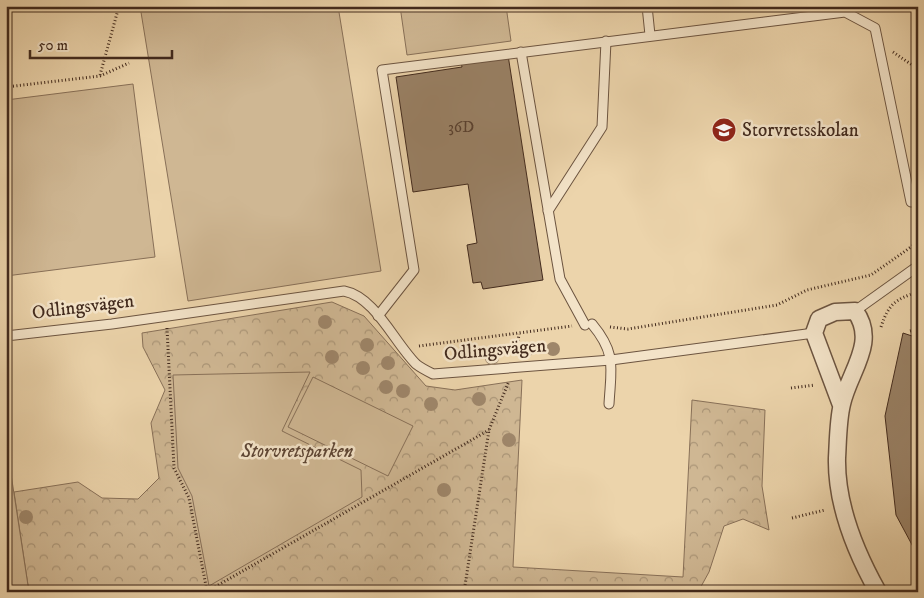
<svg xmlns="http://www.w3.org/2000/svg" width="924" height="598" viewBox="0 0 924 598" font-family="'IM FELL DW Pica',serif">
	<defs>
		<pattern id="forest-crowns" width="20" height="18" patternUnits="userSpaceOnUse" patternTransform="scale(1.25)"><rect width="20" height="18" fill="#cfb793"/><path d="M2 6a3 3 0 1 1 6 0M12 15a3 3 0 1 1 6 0" fill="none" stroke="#aa9577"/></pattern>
	</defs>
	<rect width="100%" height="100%" fill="#ecd4ab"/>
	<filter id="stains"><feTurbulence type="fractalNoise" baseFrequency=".004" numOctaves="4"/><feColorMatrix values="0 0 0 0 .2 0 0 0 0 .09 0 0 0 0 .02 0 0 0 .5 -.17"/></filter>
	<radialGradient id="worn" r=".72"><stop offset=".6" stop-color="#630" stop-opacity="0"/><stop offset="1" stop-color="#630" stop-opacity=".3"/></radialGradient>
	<path fill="url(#forest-crowns)" stroke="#887058" d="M332,302l32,14 62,70 29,4 67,-10 -9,187 170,10 9,-177 73,10 -3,76 7,44 -26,-11 -19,7 -15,46 -11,20h-669l-15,-100 64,-10 24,16 36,1 21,-21 -8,-55 14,-33 -22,-43 -1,-14z"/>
	<g fill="#cfb793" stroke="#887058">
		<path d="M140,6h198l43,265 -193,30z"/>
		<path d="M400,6h106l5,35 -104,14z"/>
		<path d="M133,84l22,173 -149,19v-176z"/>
		<path d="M310,372l-28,59 79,39 1,27 -153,89 -17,-90 -14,-28 -5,-93z"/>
		<path d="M313,377l100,49 -25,50 -100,-49z"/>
		<path d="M6,461h3l20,131h-23z"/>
	</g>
	<g fill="#9a8267" stroke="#422a1d">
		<path d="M508,55l35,225 -60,9 -2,-7 -8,1 -6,-38 10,-2 -9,-59 -55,8 -17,-115 66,-10 -1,-5z"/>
		<path d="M903,333l15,5v218l-22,-41 -11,-99z"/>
	</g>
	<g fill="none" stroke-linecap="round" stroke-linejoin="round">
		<defs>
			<g id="service">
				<path d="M647,6l3,29"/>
				<path d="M521,52l39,227 25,46"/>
				<path d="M548,211l54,-84 4,-86"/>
				<path d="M855,311l63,-45"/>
				<path d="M378,316l36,-46 -32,-200 463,-58 30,16 36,174"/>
				<path d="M592,324c25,30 19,44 17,80"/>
				<path d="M6,336l106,-12 232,-33c31,6 50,51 72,73 5,4 11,7 17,10l178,-14 203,-27"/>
			</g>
			<path id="minor" d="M841,405l-27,-72 5,-14 16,-7 20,-1c23,31 -6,61 -13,93 -4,16 -4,37 -5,54 -1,47 18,93 41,134"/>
		</defs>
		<use href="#service" stroke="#6c5440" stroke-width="11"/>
		<use href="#minor" stroke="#6c5440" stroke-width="19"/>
		<g stroke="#422a1d" stroke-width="3" stroke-dasharray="1 2.5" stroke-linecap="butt">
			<path d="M893,52l25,17"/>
			<path d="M100,75l19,-69"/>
			<path d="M6,87l94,-11 29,-13"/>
			<path d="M610,327l18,2 149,-24 30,-15 64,-15 47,-33"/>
			<path d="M881,327c7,-22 14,-28 37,-35"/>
			<path d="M167,328l7,140 15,30 18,93"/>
			<path d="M910,331l8,-2"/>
			<path d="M419,346l153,-20"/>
			<path d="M516,355l3,-21"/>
			<path d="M791,388l24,-3"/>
			<path d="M792,518l33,-8"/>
			<path d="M206,592l283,-162"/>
			<path d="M464,592l25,-162 20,-49"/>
		</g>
		<use href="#service" stroke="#f3e3c8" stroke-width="9"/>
		<use href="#minor" stroke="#f3e3c8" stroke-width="16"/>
	</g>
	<g fill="#9e866a">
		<circle cx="325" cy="322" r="7"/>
		<circle cx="367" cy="345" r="7"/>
		<circle cx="528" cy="349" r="7"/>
		<circle cx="553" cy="349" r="7"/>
		<circle cx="332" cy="357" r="7"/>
		<circle cx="492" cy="358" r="7"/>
		<circle cx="388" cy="363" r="7"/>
		<circle cx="363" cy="368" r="7"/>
		<circle cx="386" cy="387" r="7"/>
		<circle cx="403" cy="391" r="7"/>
		<circle cx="479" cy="399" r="7"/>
		<circle cx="431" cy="404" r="7"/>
		<circle cx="509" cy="440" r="7"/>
		<circle cx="444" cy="490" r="7"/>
		<circle cx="26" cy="517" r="7"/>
	</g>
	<defs>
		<symbol id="school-disc" viewBox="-11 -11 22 22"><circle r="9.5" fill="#8f2418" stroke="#f3e3c8"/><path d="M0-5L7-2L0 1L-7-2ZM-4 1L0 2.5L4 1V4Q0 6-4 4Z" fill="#fff"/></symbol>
	</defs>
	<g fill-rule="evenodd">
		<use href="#school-disc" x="710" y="116" width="28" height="28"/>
	</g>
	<g text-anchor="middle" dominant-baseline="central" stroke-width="5" stroke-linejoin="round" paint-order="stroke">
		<g font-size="16" fill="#584030">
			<text x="461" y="127">36D</text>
		</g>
		<g font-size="19" fill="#422a1d" stroke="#f3e3c8" text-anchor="start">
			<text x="742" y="130">Storvretsskolan</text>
		</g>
		<g font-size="19" fill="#422a1d" stroke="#f3e3c8">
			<text transform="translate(83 307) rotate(-7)">Odlingsvägen</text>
			<text transform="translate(495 350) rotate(-5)">Odlingsvägen</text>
		</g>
		<g font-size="19" font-style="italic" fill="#5e4635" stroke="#f3e3c8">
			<text x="297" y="451">Storvretsparken</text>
		</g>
	</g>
	<rect width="924" height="598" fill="none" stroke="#ecd4ab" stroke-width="25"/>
	<rect x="8" y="8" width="909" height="583" fill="none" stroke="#422a1d" stroke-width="2.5"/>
	<rect x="12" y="12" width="899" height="573" fill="none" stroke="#422a1d"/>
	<path d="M30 50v8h142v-8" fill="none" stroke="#422a1d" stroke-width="2.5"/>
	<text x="38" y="50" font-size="15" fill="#422a1d" stroke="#f3e3c8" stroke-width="4" paint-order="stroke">50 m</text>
	<rect width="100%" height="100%" filter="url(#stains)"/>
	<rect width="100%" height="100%" fill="url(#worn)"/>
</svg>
